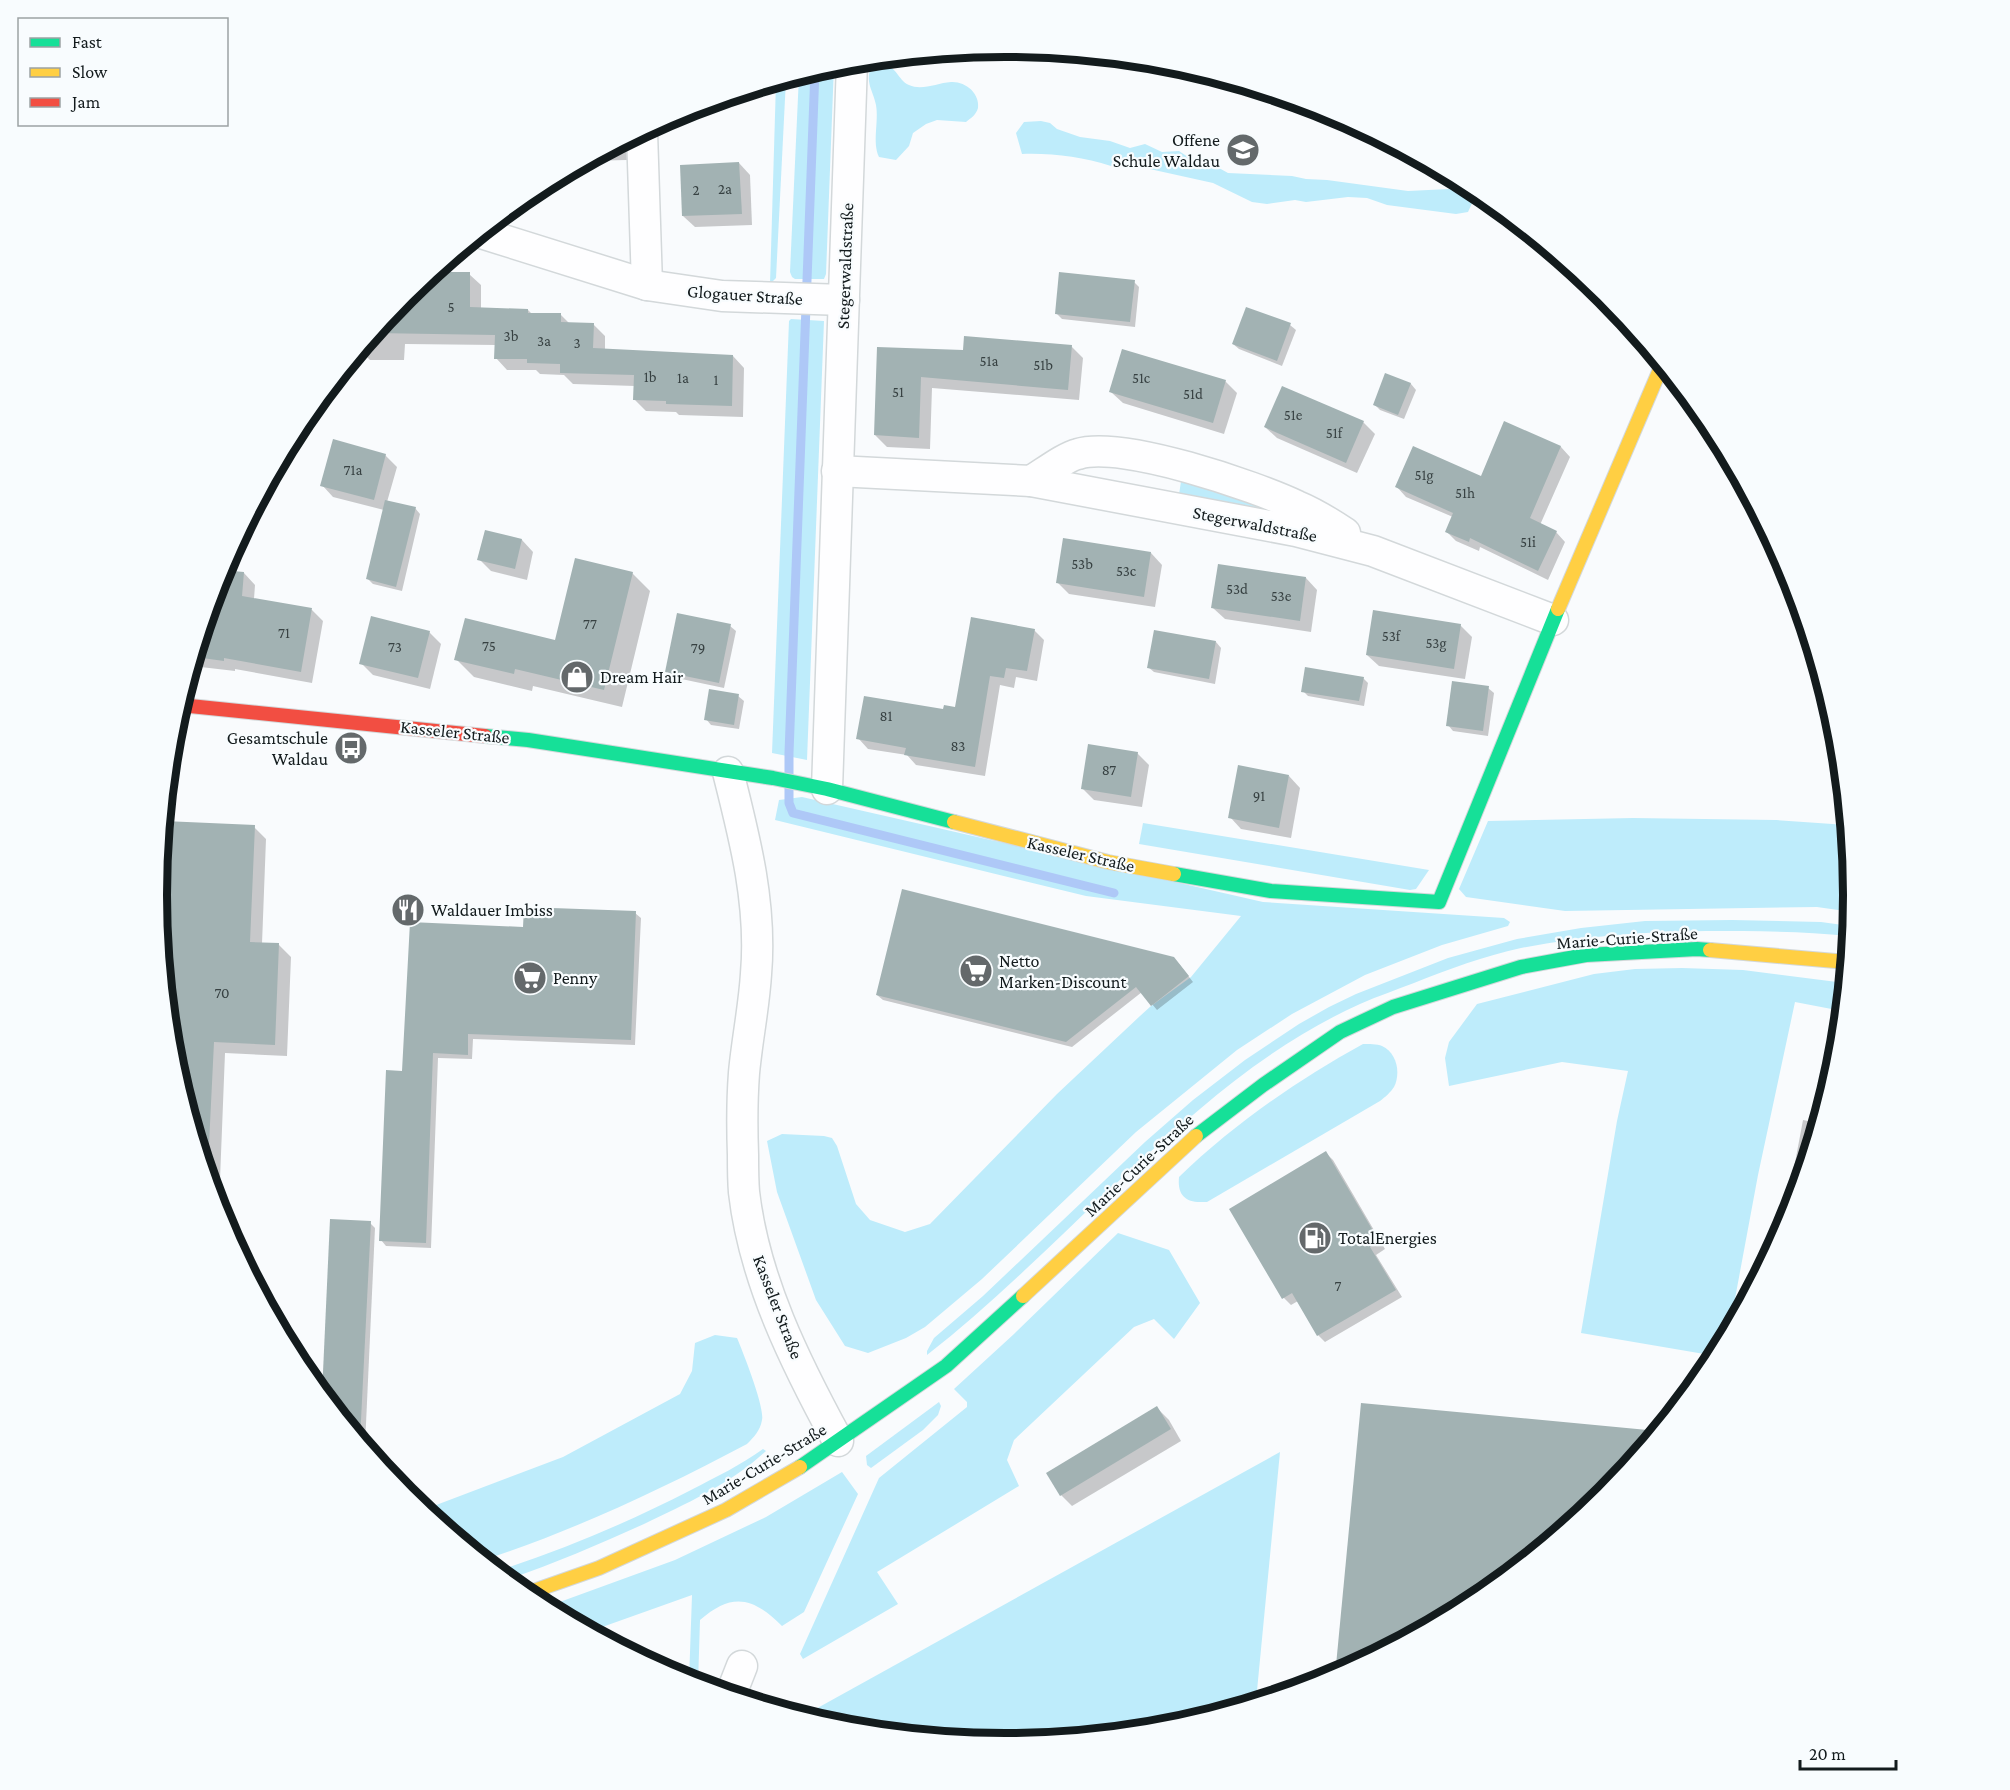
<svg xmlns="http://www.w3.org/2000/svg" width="2010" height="1790" viewBox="0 0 2010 1790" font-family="'Crimson Pro',serif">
	<rect width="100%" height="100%" fill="#f9fbfd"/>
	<g fill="#beecfb">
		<path d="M879,64c19,1 18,16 30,21 13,6 28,-2 42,-3 14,-1 29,11 27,26 -2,7 -7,10 -12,14l-29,-2 -11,4 -13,9 -4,13 -13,14 -17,-3c-7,-15 0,-35 -3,-52 -3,-15 -11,-22 -5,-38z"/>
		<path d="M834,65l-8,209 -2,5h-29l-3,-2 -2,-5 9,-197z"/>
		<path d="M786,79l-10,199 -6,6 6,-202z"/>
		<path d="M1041,121l9,2 7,6 23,8 30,4 20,7 15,-4 17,8 17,-1 12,8 19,4 18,10 64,3 14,3 21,1 81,11 41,-2 15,2 10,8 -6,13 -12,2 -69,-9 -20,-7 -19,-1 -42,5 -11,-2 -28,4 -15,-2 -39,-19 -95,-21 -7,4c-29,-9 -58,-13 -89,-12l-6,-21 8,-11z"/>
		<path d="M791,319l33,2 -17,439 -35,-7 17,-432z"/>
		<path d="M1182,475l116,42 -120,-16z"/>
		<path d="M802,797l461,105 241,16 6,4 -2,4 -66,19 -77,30 -73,39 -55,36 -101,82 -154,147 -57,48 -19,11 -38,15 -23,-7 -29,-46 -39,-108 -10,-51 15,-7 42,2 8,2 5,8 19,58 14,16 35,12 25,-8 127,-130 83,-78 11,-10 40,-29 50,-61 -155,-20 -311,-76 4,-20z"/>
		<path d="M1633,818l143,2 71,5 6,70 -1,17 -35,-5 -252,4 -99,-14 -7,-8 29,-68z"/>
		<path d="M1143,823l286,47 -13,19 -6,1 -271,-46z"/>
		<path d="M1732,920l89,2 29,4 -1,10c-47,-5 -95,-5 -143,-5 -63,1 -124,5 -185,17 -37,8 -72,21 -107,35 -18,7 -36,13 -54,21 -58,26 -112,64 -160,105 -95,78 -176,170 -273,246v-4l7,-13 49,-42 162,-154 48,-42 52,-40 54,-36 30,-17 27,-13 92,-36 69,-19 64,-11 64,-7z"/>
		<path d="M1682,968l61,2 102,13 -3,28 -47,-9 -37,173 -29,156 -13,25 -135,-23 36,-212 11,-50 -66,-9 -113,24 -4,-28 4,-16 28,-38 117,-30 41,-5z"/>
		<path d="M1363,1044c6,0 14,0 19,2 15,7 19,27 12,41 -3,5 -9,10 -14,14l-173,101c-19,1 -30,-4 -28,-25 55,-53 117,-96 184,-133z"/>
		<path d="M1118,1233l51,17 31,53 -26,36 -20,-20 -20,8 -120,113 -7,20 12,26 -142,86 21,32 -95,55 -3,-5 79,-176 88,-71v-5l-13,-13 60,-55z"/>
		<path d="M715,1335l22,3c6,14 28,70 25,82 -2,11 -8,17 -15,24 -85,45 -172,86 -263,116l-61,-50 140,-53 117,-63 12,-23 3,-28z"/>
		<path d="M939,1402l2,4 -3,9 -15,15 -52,38 -4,-3 -1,-9z"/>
		<path d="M763,1449l3,2c-35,33 -80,53 -122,73 -45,20 -90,40 -136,55l-11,-8c68,-22 132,-49 194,-81 25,-13 50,-25 72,-41z"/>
		<path d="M1280,1452l-24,249 -86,26 -165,16 -166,-16 -36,-11z"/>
		<path d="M842,1472l16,22 -54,118 -22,14c-29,-29 -50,-34 -82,-6l-2,64 -9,-3 3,-86 -101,36 -45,-24 129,-47 91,-43z"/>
	</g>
	<g fill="#0003">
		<path d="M626,140l1,20 -41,1z"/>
		<path d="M739,163l11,12 2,50 -57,2 -12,-11z"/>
		<path d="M469,274l12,11v24l47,1 4,4 29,1 9,9h23l12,12v14l128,6 11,12 -1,49 -64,-2 -3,-3 -30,-1 -11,-11v-14l-62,-2 -9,-9 -24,-1 -4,-4h-29l-11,-12v-13l-91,-1 -1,16h-34l-10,-10 45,-55z"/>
		<path d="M1134,282l5,5 -4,40 -73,-8 -6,-6z"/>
		<path d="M1290,325l6,5 -14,36 -43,-17 -6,-5z"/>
		<path d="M1071,346l12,12 -4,42 -147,-12 -2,61 -43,-2 -12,-12 4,-87 85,4z"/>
		<path d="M1386,375l25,9 5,6 -12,29 -24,-9 -6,-6z"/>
		<path d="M1225,381l12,12 -13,41 -101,-31 -12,-11z"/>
		<path d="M1363,422l12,12 -18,39 -80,-35 -12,-11z"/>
		<path d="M1505,423l56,24 9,10 -30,68 16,7 9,10 -17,38 -68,-33 -1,4 -23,-10 -9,-9 6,-15 -47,-20 -9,-10 84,-9z"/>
		<path d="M385,455l12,12 -10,35 28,6 5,6 -18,77 -29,-7 -5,-5 16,-69 -51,-13 -11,-12z"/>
		<path d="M486,532l36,8 11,12 -6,28 -36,-9 -12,-12z"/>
		<path d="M1151,553l11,12 -7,42 -86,-13 -11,-11z"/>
		<path d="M221,571l23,2 11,12 -1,14 58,11 11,11 -11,62 -77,-14v2l-43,-5z"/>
		<path d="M632,573l18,18 -28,116 -89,-21 -1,5 -58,-14 -18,-18 100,-17z"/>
		<path d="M1306,578l11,12 -6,42 -86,-13 -12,-11z"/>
		<path d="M1460,625l12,12 -7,42 -86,-13 -12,-11z"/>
		<path d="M730,626l6,5 -12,57 -52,-11 -5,-6z"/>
		<path d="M1034,630l10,10 -7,41 -21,-4 -2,11 -14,-3 -15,91 -69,-11 -9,-10 -39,-6 -10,-11 86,-28 13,-1z"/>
		<path d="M429,632l12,12 -11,45 -57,-14 -12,-12z"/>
		<path d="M1216,642l5,6 -6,36 -61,-12 -6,-5z"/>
		<path d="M1363,678l5,5 -4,23 -56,-10 -5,-5z"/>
		<path d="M1488,688l6,5 -6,43 -35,-5 -5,-6z"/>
		<path d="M738,696l6,5 -5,28 -28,-4 -5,-6z"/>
		<path d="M1137,753l12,12 -7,42 -48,-7 -12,-12z"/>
		<path d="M1289,776l11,12 -9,50 -50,-9 -11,-12z"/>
		<path d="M164,823l90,4 12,12 -4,105 17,1 12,12 -4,99 -62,-3 -6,152h-2l-44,-145 -16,-165z"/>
		<path d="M635,913l6,5 -6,127 -162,-6 -1,20 -34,-1 -7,190 -45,-2 -5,-6 23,-168 121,-143z"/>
		<path d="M1179,964l14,18 -36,28 -15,-18 -70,55 -189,-47 -6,-5z"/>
		<path d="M1803,1120l15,3 -29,97 -7,12z"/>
		<path d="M1326,1153l7,7 52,89 -9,6 26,42 -77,45 -7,-7 -20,-34 -7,4 -7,-7 -53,-89z"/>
		<path d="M370,1223l5,5 -10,218 -42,-50z"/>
		<path d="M1157,1408l12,12 12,21 -109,65 -11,-11z"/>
	</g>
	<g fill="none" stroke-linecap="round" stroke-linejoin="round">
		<path stroke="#aec8f7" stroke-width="9" d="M815,70l-26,683v50l4,10 321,80"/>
	</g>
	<g fill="#a2b2b3">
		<path d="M739,162l3,52 -60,2 -2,-51z"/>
		<path d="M433,272h37v35l58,2v4h33v9l33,1 -1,25 140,7 -1,51 -66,-2v-3l-33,-1 1,-25 -74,-2v-9l-33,-1v-4h-33l1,-24 -121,-2 31,-38z"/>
		<path d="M1059,272l76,8 -5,42 -75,-8z"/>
		<path d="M1246,307l45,16 -14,38 -45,-17z"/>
		<path d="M964,336l108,9 -4,45 -147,-13 -2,61 -45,-3 3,-88 86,3z"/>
		<path d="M1122,349l104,31 -13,43 -104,-31z"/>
		<path d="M1385,373l26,10 -13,32 -25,-10z"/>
		<path d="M1282,386l82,35 -18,42 -82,-36z"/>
		<path d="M1504,421l57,25 -31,72 27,13 -19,40 -68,-33 -1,4 -24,-10 8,-19 -58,-26 18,-41 68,30z"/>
		<path d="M333,439l53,15 -12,46 -54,-14z"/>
		<path d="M385,500l31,7 -20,80 -30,-8z"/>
		<path d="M485,530l37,9 -7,30 -38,-9z"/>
		<path d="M1063,538l88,14 -7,45 -88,-14z"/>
		<path d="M575,558l58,14 -29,118 -89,-21 -1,5 -60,-14 11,-42 90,22z"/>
		<path d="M1218,564l88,13 -6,44 -89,-13z"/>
		<path d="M221,570l23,2 -2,24 70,12 -11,64 -77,-14v3l-29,-4z"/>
		<path d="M1373,610l88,14 -7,45 -88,-14z"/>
		<path d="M677,613l54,11 -12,59 -54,-11z"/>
		<path d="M371,616l59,15 -12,47 -59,-14z"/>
		<path d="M971,617l64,12 -8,42 -21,-3 -2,10 -14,-2 -15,91 -71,-12 2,-7 -50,-9 8,-43 79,13 1,-4 11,2z"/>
		<path d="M1154,630l62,11 -7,38 -62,-11z"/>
		<path d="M1305,667l59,10 -5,24 -58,-9z"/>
		<path d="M1452,681l37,5 -6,45 -37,-5z"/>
		<path d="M709,689l30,5 -5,31 -30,-5z"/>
		<path d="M1088,744l50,8 -7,45 -50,-8z"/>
		<path d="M1238,765l51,10 -10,53 -51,-10z"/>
		<path d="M164,821l91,4 -5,117 29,1 -4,102 -61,-3 -6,123h-3l-32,-105 -16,-165z"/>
		<path d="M902,889l272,68 15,19 -38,30 -15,-19 -70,55 -190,-47z"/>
		<path d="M524,907l112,4 -5,129 -163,-6v21l-35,-2 -7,190 -47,-2 7,-171 16,1 8,-149 113,5z"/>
		<path d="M1326,1151l53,90 -9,6 26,43 -79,46 -25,-43 -10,6 -53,-90z"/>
		<path d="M330,1219l41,2 -11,219 -38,-46z"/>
		<path d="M1361,1403l297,28 -53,64 -129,106 -141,75z"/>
		<path d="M1157,1406l14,23 -111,67 -14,-23z"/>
	</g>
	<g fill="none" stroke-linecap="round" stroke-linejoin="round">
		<defs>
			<g id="street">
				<path d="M642,132l5,153"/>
				<path d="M481,233l166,52 75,11 122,4"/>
				<path d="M837,471l194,10 265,50 77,20 180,69"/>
				<path d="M1031,481c12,-7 34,-24 47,-27 43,-14 177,32 219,52 17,7 33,17 48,27"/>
				<path d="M728,772c17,67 34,133 28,202 -2,33 -9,66 -12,99 -2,27 -2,55 -1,82 0,12 0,25 1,37 10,88 52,172 94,249"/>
				<path d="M827,789l25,-727"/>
				<path d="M731,1694l11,-28"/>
			</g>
			<g id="fast">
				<path d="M485,736l43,4 245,38 54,11 127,33"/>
				<path d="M1174,874l97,17 168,11 119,-293"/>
				<path d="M1196,1136l67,-51 77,-53 53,-25 128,-40 65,-12 111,-6 13,1"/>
				<path d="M800,1467l146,-101 77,-70"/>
			</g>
			<g id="slow">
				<path d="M1558,609l104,-244"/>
				<path d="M954,822l154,40 66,12"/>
				<path d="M1710,950l137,12"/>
				<path d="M1023,1296l173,-160"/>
				<path d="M525,1594l74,-26 127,-58 74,-43"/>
			</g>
			<path id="jam" d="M180,705l305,31"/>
		</defs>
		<use href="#street" stroke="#d3d8da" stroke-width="33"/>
		<use href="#fast" stroke="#d3d8da" stroke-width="16"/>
		<use href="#slow" stroke="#d3d8da" stroke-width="16"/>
		<use href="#jam" stroke="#d3d8da" stroke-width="16"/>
		<use href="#street" stroke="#fefeff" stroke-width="30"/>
		<use href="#fast" stroke="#16e098" stroke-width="14"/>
		<use href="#slow" stroke="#ffcf43" stroke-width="14"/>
		<use href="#jam" stroke="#f24e42" stroke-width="14"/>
	</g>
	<defs>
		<symbol id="school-disc" viewBox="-11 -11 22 22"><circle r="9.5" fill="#64696b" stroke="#f8fcfe"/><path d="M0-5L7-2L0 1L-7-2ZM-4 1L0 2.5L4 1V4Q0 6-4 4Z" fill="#fff"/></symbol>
		<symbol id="shop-disc" viewBox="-11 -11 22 22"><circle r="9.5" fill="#64696b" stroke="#f8fcfe"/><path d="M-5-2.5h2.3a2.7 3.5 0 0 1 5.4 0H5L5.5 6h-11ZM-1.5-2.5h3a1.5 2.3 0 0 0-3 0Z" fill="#fff"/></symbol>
		<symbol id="bus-disc" viewBox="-11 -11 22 22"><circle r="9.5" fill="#64696b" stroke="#f8fcfe"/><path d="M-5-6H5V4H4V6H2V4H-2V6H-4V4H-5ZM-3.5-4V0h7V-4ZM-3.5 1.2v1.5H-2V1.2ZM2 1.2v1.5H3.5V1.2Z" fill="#fff"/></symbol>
		<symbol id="restaurant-disc" viewBox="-11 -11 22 22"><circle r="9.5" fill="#64696b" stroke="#f8fcfe"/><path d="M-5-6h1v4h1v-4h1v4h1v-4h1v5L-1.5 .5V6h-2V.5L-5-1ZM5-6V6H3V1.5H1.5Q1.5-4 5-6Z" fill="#fff"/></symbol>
		<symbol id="supermarket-disc" viewBox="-11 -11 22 22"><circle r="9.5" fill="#64696b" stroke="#f8fcfe"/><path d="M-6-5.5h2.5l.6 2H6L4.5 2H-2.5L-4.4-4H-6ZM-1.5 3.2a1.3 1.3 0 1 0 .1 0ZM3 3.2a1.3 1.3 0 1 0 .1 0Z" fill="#fff"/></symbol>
		<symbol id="fuel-disc" viewBox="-11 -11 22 22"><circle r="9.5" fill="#64696b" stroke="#f8fcfe"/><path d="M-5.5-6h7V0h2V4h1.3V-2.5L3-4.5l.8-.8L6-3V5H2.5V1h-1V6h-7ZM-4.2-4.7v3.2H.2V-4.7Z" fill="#fff"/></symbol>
	</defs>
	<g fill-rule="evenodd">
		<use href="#school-disc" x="1224" y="131" width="38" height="38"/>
		<use href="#shop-disc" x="558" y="658" width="38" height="38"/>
		<use href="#bus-disc" x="332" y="729" width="38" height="38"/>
		<use href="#restaurant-disc" x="389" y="891" width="38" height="38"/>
		<use href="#supermarket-disc" x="957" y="952" width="38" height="38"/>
		<use href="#supermarket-disc" x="511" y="959" width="38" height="38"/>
		<use href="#fuel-disc" x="1296" y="1219" width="38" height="38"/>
	</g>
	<g text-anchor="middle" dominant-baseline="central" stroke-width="4.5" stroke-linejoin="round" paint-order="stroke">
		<g font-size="15" fill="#374142">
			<text x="725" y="189">2a</text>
			<text x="696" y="190">2</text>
			<text x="451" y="307">5</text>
			<text x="511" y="336">3b</text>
			<text x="544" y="341">3a</text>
			<text x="577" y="343">3</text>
			<text x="989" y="361">51a</text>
			<text x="1043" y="365">51b</text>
			<text x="650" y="377">1b</text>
			<text x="683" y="378">1a</text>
			<text x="1141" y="378">51c</text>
			<text x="716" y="380">1</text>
			<text x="898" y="392">51</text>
			<text x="1193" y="394">51d</text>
			<text x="1293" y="415">51e</text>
			<text x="1334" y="433">51f</text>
			<text x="353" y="470">71a</text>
			<text x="1424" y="475">51g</text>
			<text x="1465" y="493">51h</text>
			<text x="1528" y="542">51i</text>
			<text x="1082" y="564">53b</text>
			<text x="1126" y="571">53c</text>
			<text x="1237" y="589">53d</text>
			<text x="1281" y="596">53e</text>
			<text x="590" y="624">77</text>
			<text x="284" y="633">71</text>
			<text x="1391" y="636">53f</text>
			<text x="1436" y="643">53g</text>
			<text x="489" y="646">75</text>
			<text x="395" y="647">73</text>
			<text x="698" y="648">79</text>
			<text x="886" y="716">81</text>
			<text x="958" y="746">83</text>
			<text x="1109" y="770">87</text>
			<text x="1259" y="796">91</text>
			<text x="222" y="993">70</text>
			<text x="1338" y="1286">7</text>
		</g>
		<g font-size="18" fill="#131b1d" stroke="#f8fcfe" text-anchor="start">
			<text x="1220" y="140" text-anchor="end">Offene<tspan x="1220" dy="21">Schule Waldau</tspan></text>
			<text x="600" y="677">Dream Hair</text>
			<text x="328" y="738" text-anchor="end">Gesamtschule<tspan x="328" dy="21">Waldau</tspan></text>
			<text x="431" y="910">Waldauer Imbiss</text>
			<text x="999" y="961">Netto<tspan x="999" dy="21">Marken-Discount</tspan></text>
			<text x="553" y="978">Penny</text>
			<text x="1338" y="1238">TotalEnergies</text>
		</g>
		<g font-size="18" fill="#131b1d" stroke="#f8fcfe">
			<text transform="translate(845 266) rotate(-88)">Stegerwaldstraße</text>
			<text transform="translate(745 295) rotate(4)">Glogauer Straße</text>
			<text transform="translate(1255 524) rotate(11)">Stegerwaldstraße</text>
			<text transform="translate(455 732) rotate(6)">Kasseler Straße</text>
			<text transform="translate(1081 854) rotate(13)">Kasseler Straße</text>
			<text transform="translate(1627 938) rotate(-4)">Marie-Curie-Straße</text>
			<text transform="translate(1139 1165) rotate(-43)">Marie-Curie-Straße</text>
			<text transform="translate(778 1307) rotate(69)">Kasseler Straße</text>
			<text transform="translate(764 1464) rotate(-31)">Marie-Curie-Straße</text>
		</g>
	</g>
	<path d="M0 0H2010V1790H0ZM167 895a838 838 0 1 1 1676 0a838 838 0 1 1-1676 0Z" fill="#f8fcfe" fill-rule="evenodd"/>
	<path fill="none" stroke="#131b1d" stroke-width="8" d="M167 895a838 838 0 1 1 1676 0a838 838 0 1 1-1676 0Z"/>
	<rect x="18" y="18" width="210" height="108" fill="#f8fcfe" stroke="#9ca2a4" stroke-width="1.5"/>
	<rect x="30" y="38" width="30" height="9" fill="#16e098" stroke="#9ca2a4" stroke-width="1.5"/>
	<text x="72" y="48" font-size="18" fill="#131b1d">Fast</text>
	<rect x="30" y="68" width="30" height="9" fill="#ffcf43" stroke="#9ca2a4" stroke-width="1.5"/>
	<text x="72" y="78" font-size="18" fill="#131b1d">Slow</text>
	<rect x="30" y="98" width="30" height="9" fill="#f24e42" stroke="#9ca2a4" stroke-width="1.5"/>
	<text x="72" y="108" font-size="18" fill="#131b1d">Jam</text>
	<path d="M1800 1760v9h96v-9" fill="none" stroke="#131b1d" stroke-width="3"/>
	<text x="1809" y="1760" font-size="18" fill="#131b1d" stroke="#f8fcfe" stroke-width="4.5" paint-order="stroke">20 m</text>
</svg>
